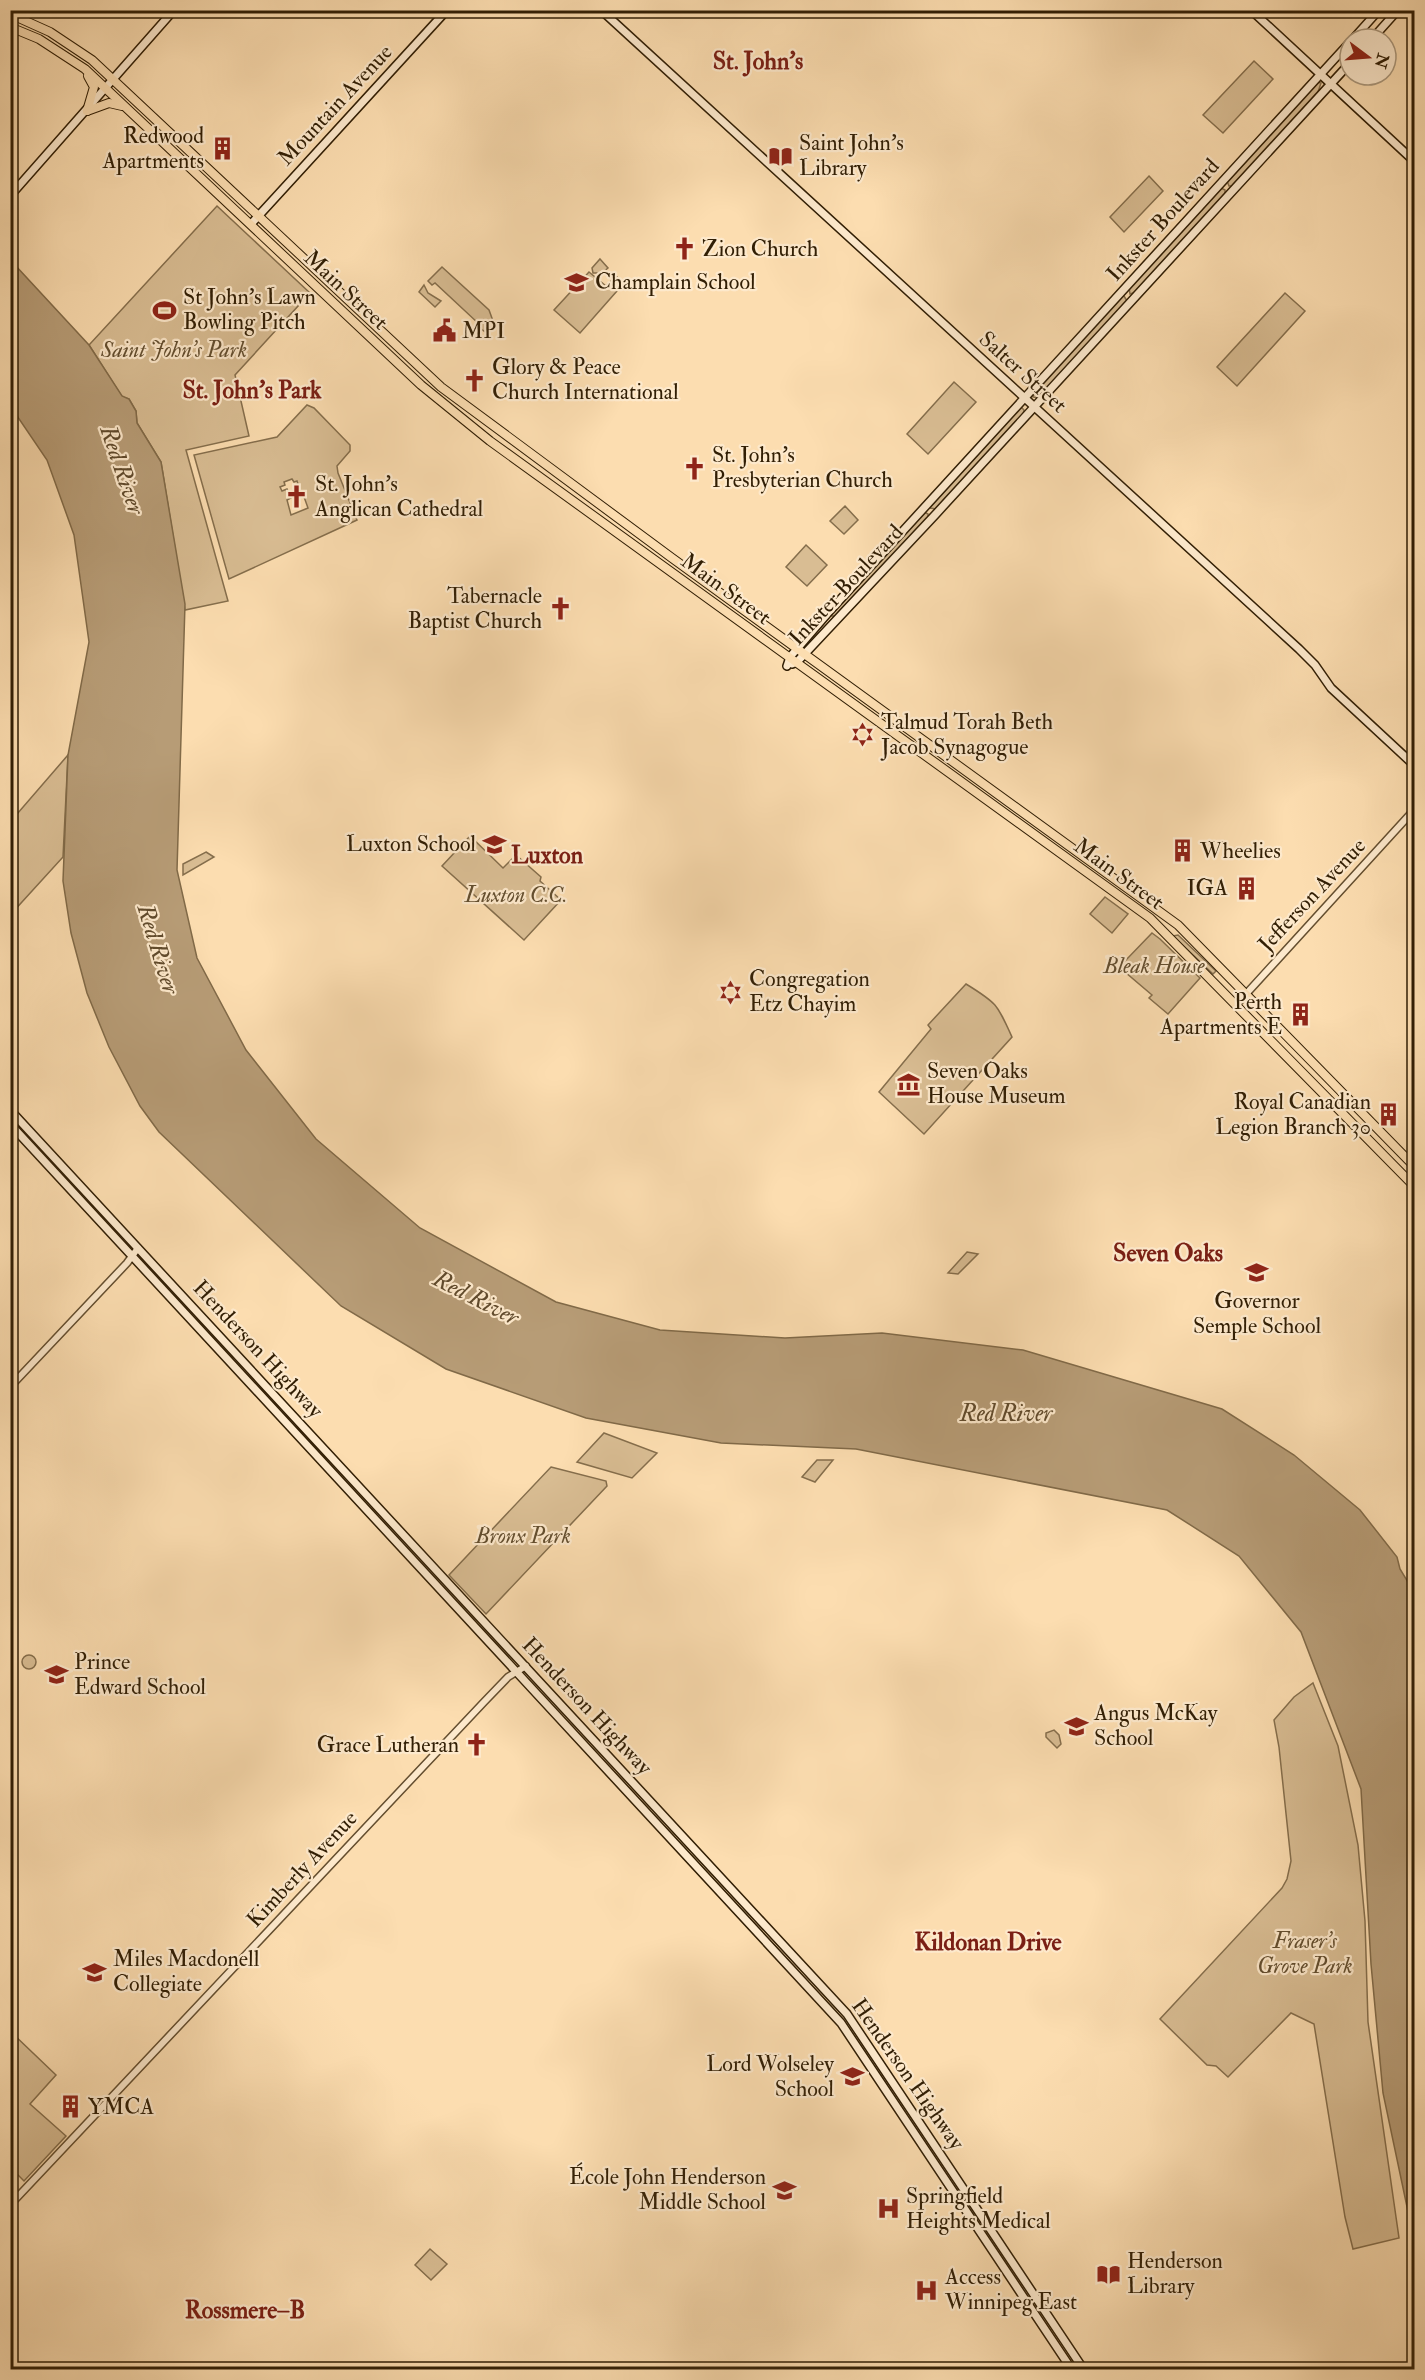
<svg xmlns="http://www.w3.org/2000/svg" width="1425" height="2380" viewBox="0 0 1425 2380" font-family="'IM FELL Double Pica',serif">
	<rect width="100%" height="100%" fill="#fcddb0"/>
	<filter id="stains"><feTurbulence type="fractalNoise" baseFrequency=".00333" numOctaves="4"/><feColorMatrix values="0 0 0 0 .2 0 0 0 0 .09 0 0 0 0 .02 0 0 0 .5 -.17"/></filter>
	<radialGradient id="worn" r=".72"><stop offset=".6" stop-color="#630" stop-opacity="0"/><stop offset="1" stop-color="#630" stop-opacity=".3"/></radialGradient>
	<g fill="#d9bd93" stroke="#856e4c" stroke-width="1.5" fill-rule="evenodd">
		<path d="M1254,61l19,18 -50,54 -20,-18z"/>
		<path d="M1317,82l4,1 -4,12 -84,91h-4l-2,-5z"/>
		<path d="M1149,176l14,15 -39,41 -14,-15z"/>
		<path d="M1221,188l4,2v5l-89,97 -6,2 -1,-7z"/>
		<path d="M217,206l93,87 -75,82 14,61 -63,14 42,151 -43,9 -24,-148 -24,-39 -1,-12 -7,-12 -7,-2 -33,-52z"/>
		<path d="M600,259l8,9 -6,5h-9l-1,-5z"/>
		<path d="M442,267l47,43 4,11 -6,12 -11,-7 2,-3 -43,-40 -3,2 -4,-4z"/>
		<path d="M589,272l17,14 10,-10 8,7 -44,50 -26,-23z"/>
		<path d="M424,285l4,8 13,8 -6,6 -16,-15z"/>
		<path d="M1285,293l20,18 -68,75 -20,-19z"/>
		<path d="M1120,296h4l3,5 -89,97 -5,-1 2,-7z"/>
		<path d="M954,382l22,20 -48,52 -21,-20z"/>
		<path d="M307,405l7,3 36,37v6l-13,15 1,7 19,47 -128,59 -35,-124 83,-18zM292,479l2,3 3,-1 1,3 -3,1 5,10 3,-1 5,14 -17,7 -4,-15 4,-2 -4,-9 -5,2 -2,-4 5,-2 -1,-3z"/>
		<path d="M1021,407l3,3 -1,5 -87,94 -6,-1v-1z"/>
		<path d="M845,506l13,14 -14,14 -14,-13z"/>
		<path d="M924,512l4,2v4l-91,98h-6v-3z"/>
		<path d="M806,545l21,20 -20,21 -21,-19z"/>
		<path d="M68,755l-5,102 -52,57v-93z"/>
		<path d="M470,836l33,32 13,-13 25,22 -1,4 21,19 -37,40 -82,-74z"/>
		<path d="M206,852l8,5 -31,18v-11z"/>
		<path d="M1105,897l23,17 -16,19 -22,-19z"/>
		<path d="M1152,933l8,6 40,39 -32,36 -19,-16 3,-3 -27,-23 -2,-4 1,-6z"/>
		<path d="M1178,935l38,36 -3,3 -40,-38z"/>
		<path d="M966,984c31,19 31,20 46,53l-88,97 -45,-42 52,-63 -3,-4z"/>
		<path d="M967,1252l11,2 -20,20 -10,-1z"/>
		<path d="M142,1260l43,44 2,6 -46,-49z"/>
		<path d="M194,1318c10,5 37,31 39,42z"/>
		<path d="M291,1423l13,10 31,34z"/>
		<path d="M604,1433l53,20 -25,25 -55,-16z"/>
		<path d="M817,1460h16l-18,22 -13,-5z"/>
		<path d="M551,1467l55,14 1,5 -121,128 -37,-39z"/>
		<circle cx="29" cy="1662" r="7"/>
		<path d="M1313,1683l25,63 20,99 7,76 3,101 31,216 -46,11 -8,-32 -31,-193 -23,-11 -63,64 -12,-11 -9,-1 -47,-46 122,-131 5,-9 4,-18 -12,-114 -5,-27 20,-23z"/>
		<path d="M1054,1730l5,5 2,9 -4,4 -11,-11v-4z"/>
		<path d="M11,2032l45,43 -26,29 36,32 -42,45 -13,-13z"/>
		<path d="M430,2249l17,15 -16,16 -16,-15z"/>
	</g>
	<path fill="#b79c76" stroke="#816a48" stroke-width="1.5" d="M10,258l5,7 74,80 33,51 7,3 7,12 1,12 24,39 24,142 -8,266 20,88 49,92 70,89 104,89 136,74 104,28 125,8 97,-5 141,17 199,59 72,46 66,55 37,47 3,12 14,23v648l-31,-147 -12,-129 -10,-175 -60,-157 -62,-76 -72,-46 -311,-61 -135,-6 -135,-25 -140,-49 -105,-63 -182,-174 -19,-26 -31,-59 -22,-54 -16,-60 -8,-52 5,-126 21,-113 -15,-107 -27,-75 -36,-53z"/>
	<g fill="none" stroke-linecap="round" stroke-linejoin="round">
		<defs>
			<g id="tertiary">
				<path d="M1236,1005l178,-195"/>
				<path d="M10,1387l117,-124 11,-15"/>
				<path d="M10,2205l474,-503 24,-25 18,-11"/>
			</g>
			<g id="secondary">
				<path d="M601,10l698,639 16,16 16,23 83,77"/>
				<path d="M1251,10l163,151"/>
				<path d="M1353,39l26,-29"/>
				<path d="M1372,39l26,-29"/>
				<path d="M10,196l164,-186"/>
				<path d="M251,224l196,-214"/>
				<path d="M792,664l5,-2 138,-147 415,-452"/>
				<path d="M787,666l3,-9 37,-43 523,-572"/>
				<path d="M10,1110l837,904 237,356"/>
				<path d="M10,1124l831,899 231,347"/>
			</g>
			<g id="primary">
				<path d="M10,14l40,18 42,28 349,327 231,171 506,367 236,241"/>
				<path d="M10,27l29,12 46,30 336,316 69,56 660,477 264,268"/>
				<path d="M87,111l7,-24 -6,-11"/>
				<path d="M87,111l22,-8 13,3"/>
			</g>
		</defs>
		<use href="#tertiary" stroke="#644e2f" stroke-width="9"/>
		<use href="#secondary" stroke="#311e04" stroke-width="10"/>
		<use href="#primary" stroke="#311e04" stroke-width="10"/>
		<use href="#tertiary" stroke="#fde9cc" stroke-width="6"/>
		<use href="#secondary" stroke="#fde9cc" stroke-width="7"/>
		<use href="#primary" stroke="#fcddb0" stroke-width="8"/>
	</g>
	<defs>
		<symbol id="building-bare" viewBox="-9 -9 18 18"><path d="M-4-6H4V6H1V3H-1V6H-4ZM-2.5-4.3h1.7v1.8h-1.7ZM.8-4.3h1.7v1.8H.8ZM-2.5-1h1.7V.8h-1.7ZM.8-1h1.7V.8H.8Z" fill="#8f2418" stroke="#fde9cc" stroke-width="2.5" paint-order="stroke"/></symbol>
		<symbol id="library-bare" viewBox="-9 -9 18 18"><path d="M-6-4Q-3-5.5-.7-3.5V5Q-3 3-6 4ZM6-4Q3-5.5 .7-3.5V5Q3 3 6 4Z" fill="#8f2418" stroke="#fde9cc" stroke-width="2.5" paint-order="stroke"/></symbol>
		<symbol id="church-bare" viewBox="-9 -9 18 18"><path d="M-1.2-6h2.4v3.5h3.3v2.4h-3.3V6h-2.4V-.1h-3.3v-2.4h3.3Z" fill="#8f2418" stroke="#fde9cc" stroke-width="2.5" paint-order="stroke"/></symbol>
		<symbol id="school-bare" viewBox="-9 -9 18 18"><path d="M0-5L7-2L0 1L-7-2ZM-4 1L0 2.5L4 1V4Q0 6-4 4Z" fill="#8f2418" stroke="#fde9cc" stroke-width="2.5" paint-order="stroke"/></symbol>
		<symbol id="stadium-bare" viewBox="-9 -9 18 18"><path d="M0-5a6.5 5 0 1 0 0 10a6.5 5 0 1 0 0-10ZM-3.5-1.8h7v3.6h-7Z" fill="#8f2418" stroke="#fde9cc" stroke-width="2.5" paint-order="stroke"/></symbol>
		<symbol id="civic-bare" viewBox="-9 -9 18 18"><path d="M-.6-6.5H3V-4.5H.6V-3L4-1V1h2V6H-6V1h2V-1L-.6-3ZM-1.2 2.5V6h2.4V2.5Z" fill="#8f2418" stroke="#fde9cc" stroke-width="2.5" paint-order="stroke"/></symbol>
		<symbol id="synagogue-bare" viewBox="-9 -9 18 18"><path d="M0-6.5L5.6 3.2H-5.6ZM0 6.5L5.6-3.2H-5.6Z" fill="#8f2418" stroke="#fde9cc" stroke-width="2.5" paint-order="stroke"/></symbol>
		<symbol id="museum-bare" viewBox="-9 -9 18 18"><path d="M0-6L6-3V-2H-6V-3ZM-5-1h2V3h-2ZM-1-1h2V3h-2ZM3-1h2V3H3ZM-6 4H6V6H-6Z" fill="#8f2418" stroke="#fde9cc" stroke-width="2.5" paint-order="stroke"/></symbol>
		<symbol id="hospital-bare" viewBox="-9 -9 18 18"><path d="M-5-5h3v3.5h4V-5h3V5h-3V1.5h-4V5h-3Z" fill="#8f2418" stroke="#fde9cc" stroke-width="2.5" paint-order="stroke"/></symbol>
	</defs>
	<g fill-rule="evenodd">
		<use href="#building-bare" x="206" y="132" width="33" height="33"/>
		<use href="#library-bare" x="764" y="140" width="33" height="33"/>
		<use href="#church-bare" x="668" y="232" width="33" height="33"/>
		<use href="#school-bare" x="560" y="266" width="33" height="33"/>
		<use href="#stadium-bare" x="148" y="294" width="33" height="33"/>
		<use href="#civic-bare" x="428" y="314" width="33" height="33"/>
		<use href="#church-bare" x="458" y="364" width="33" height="33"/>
		<use href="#church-bare" x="678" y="452" width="33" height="33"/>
		<use href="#church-bare" x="280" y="480" width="33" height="33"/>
		<use href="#church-bare" x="544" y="592" width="33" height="33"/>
		<use href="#synagogue-bare" x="846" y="718" width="33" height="33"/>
		<use href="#school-bare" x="478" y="828" width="33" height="33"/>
		<use href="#building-bare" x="1166" y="834" width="33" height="33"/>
		<use href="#building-bare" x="1230" y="872" width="33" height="33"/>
		<use href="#synagogue-bare" x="714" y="976" width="33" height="33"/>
		<use href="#building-bare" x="1284" y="998" width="33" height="33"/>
		<use href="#museum-bare" x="892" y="1068" width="33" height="33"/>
		<use href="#building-bare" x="1372" y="1098" width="33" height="33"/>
		<use href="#school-bare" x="1240" y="1256" width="33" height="33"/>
		<use href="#school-bare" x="40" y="1658" width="33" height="33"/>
		<use href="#school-bare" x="1060" y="1710" width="33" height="33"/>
		<use href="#church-bare" x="460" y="1728" width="33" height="33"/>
		<use href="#school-bare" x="78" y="1956" width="33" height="33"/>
		<use href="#school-bare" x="836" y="2060" width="33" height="33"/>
		<use href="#building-bare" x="54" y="2090" width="33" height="33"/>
		<use href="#school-bare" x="768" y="2174" width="33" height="33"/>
		<use href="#hospital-bare" x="872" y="2192" width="33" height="33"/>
		<use href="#library-bare" x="1092" y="2258" width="33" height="33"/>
		<use href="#hospital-bare" x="910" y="2274" width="33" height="33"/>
	</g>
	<g text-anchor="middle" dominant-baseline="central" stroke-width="4.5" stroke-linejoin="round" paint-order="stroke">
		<g font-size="22" fill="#311e04" stroke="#fde9cc">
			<text transform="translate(335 105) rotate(-47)">Mountain Avenue</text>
			<text transform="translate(1163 220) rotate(-48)">Inkster Boulevard</text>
			<text transform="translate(346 290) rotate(43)">Main Street</text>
			<text transform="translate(1023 372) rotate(42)">Salter Street</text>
			<text transform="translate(846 585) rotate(-47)">Inkster Boulevard</text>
			<text transform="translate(726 589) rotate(36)">Main Street</text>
			<text transform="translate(1119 874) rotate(36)">Main Street</text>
			<text transform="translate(1312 895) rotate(-47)">Jefferson Avenue</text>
			<text transform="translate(258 1349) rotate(47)">Henderson Highway</text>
			<text transform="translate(587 1706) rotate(47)">Henderson Highway</text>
			<text transform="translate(302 1869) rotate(-47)">Kimberly Avenue</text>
			<text transform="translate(908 2074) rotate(55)">Henderson Highway</text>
		</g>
		<g font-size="22" fill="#311e04" stroke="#fde9cc" text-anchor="start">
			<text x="204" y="136" text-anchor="end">Redwood<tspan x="204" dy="25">Apartments</tspan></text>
			<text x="799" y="143">Saint John's<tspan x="799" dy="25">Library</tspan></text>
			<text x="702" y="249">Zion Church</text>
			<text x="595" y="282">Champlain School</text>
			<text x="183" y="297">St John's Lawn<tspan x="183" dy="25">Bowling Pitch</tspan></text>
			<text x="462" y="331">MPI</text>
			<text x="492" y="367">Glory &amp; Peace<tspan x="492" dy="25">Church International</tspan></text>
			<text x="712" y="455">St. John's<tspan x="712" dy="25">Presbyterian Church</tspan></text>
			<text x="315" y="484">St. John’s<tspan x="315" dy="25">Anglican Cathedral</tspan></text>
			<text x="542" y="596" text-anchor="end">Tabernacle<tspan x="542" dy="25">Baptist Church</tspan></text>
			<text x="881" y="722">Talmud Torah Beth<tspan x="881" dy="25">Jacob Synagogue</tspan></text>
			<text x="476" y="844" text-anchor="end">Luxton School</text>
			<text x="1200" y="851">Wheelies</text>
			<text x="1228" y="888" text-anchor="end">IGA</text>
			<text x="749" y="979">Congregation<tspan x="749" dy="25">Etz Chayim</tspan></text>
			<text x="1282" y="1002" text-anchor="end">Perth<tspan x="1282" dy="25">Apartments E</tspan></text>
			<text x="927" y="1071">Seven Oaks<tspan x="927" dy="25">House Museum</tspan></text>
			<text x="1371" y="1102" text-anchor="end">Royal Canadian<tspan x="1371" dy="25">Legion Branch 30</tspan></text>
			<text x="1257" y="1301" text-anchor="middle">Governor<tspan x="1257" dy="25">Semple School</tspan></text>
			<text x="74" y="1662">Prince<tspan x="74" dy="25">Edward School</tspan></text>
			<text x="1094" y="1713">Angus McKay<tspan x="1094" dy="25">School</tspan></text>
			<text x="459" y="1745" text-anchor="end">Grace Lutheran</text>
			<text x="113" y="1959">Miles Macdonell<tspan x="113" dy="25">Collegiate</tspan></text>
			<text x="834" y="2064" text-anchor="end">Lord Wolseley<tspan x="834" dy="25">School</tspan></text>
			<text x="88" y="2107">YMCA</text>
			<text x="766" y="2177" text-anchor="end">École John Henderson<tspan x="766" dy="25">Middle School</tspan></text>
			<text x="906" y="2196">Springfield<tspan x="906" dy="25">Heights Medical</tspan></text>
			<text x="1127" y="2261">Henderson<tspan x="1127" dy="25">Library</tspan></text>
			<text x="945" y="2277">Access<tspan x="945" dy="25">Winnipeg East</tspan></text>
		</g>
		<g font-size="22" font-style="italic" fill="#634e2f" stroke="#fde9cc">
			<text x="174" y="350">Saint John's Park</text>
			<text x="516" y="895">Luxton C.C.</text>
			<text x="1154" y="966">Bleak House</text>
			<text x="523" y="1536">Bronx Park</text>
			<text x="1305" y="1941">Fraser's<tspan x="1305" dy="25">Grove Park</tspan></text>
		</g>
		<g font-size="24" font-weight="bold" fill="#7a1f14" stroke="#fde9cc">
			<text x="758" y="61">St. John's</text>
			<text x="252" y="390">St. John's Park</text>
			<text x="547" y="855">Luxton</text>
			<text x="1168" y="1253">Seven Oaks</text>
			<text x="988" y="1942">Kildonan Drive</text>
			<text x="245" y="2310">Rossmere–B</text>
		</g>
		<g font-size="24" font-style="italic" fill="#604a2c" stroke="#fde9cc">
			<text transform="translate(122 470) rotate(71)">Red River</text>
			<text transform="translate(158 949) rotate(73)">Red River</text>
			<text transform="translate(476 1298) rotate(27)">Red River</text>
			<text x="1006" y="1413">Red River</text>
		</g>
	</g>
	<rect width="1425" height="2380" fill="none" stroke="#fcddb0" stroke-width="36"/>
	<rect x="12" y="12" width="1401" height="2356" fill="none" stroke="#311e04" stroke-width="3"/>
	<rect x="18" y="18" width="1389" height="2344" fill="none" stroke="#311e04" stroke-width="1.5"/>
	<g transform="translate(1368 57) rotate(106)"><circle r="28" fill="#fde9cc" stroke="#ab987c" stroke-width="1.5"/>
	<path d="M0-4.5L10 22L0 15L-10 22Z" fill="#8f2418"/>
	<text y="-9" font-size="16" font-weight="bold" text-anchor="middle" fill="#311e04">N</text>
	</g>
	<rect width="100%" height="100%" filter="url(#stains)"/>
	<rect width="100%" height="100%" fill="url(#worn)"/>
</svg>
